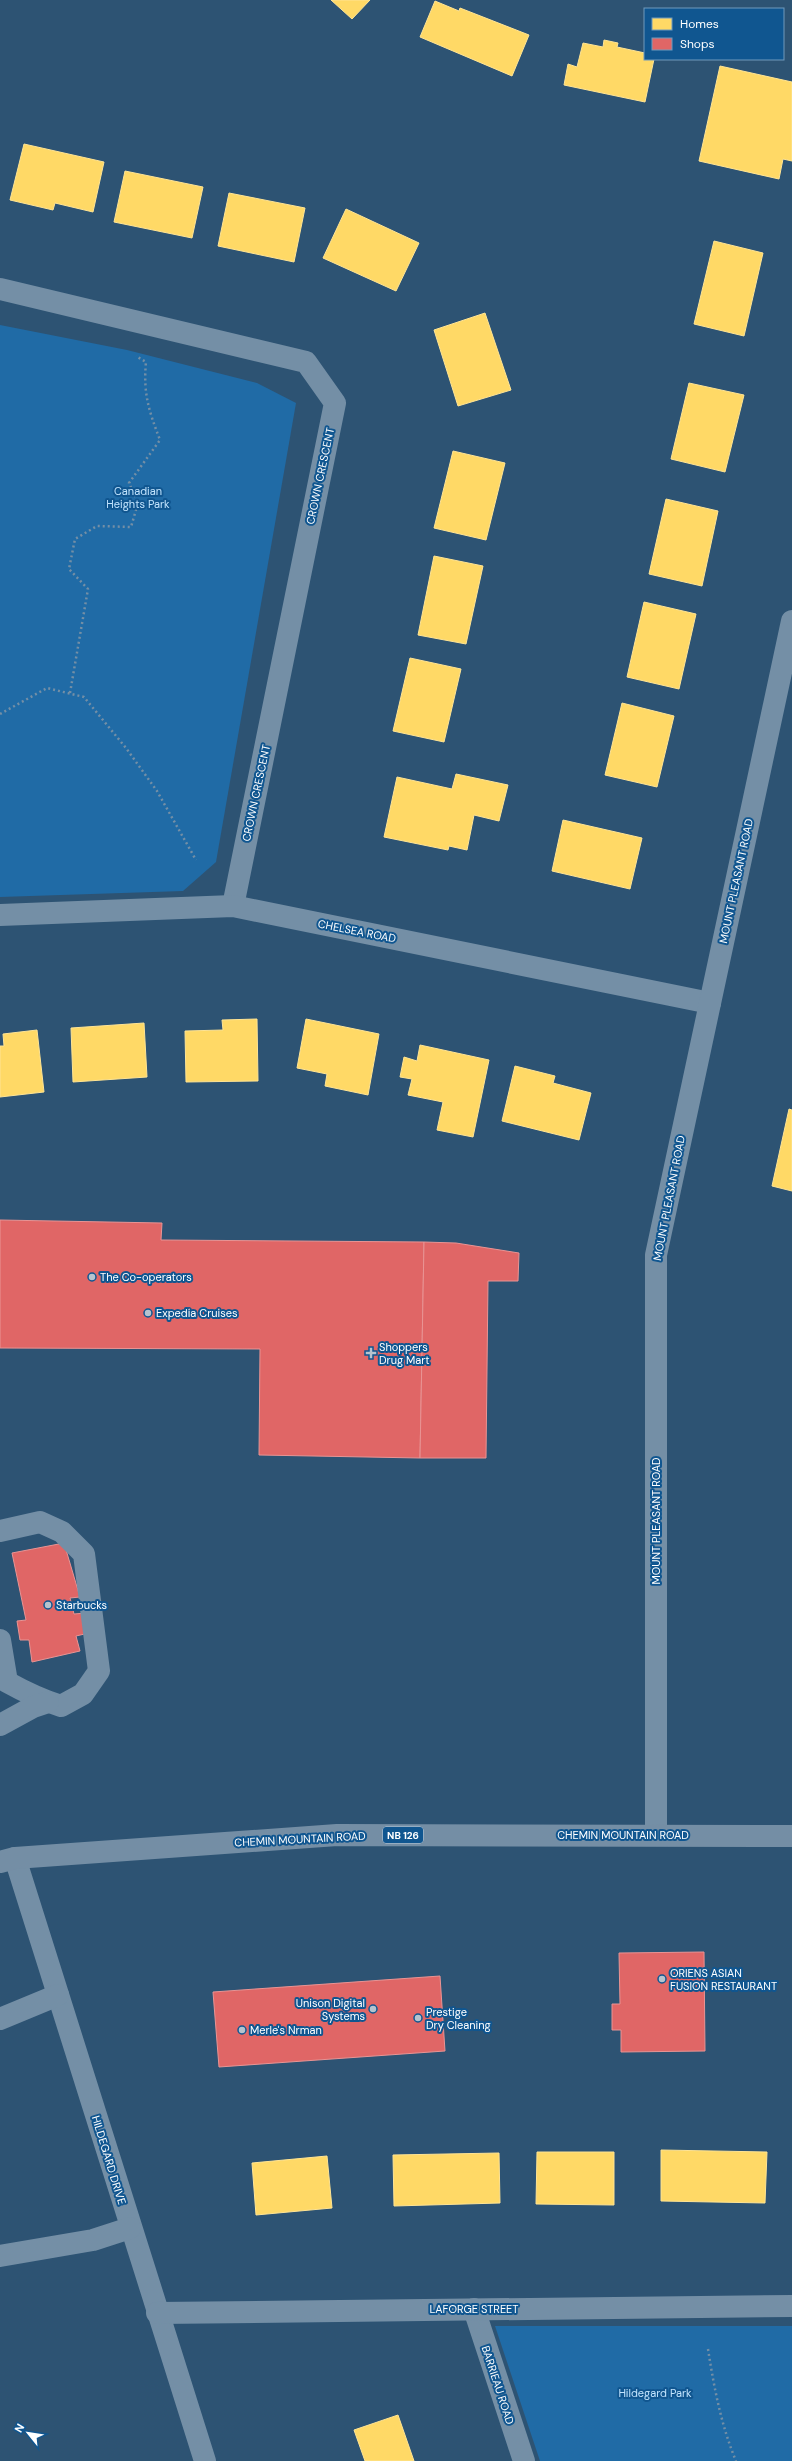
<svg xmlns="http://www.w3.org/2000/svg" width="792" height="2461" viewBox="0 0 792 2461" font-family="'DM Sans',sans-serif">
	<rect width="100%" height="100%" fill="#2d5373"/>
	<g fill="#206ba6">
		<path d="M0,325l127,25 130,33 39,20 -80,459 -33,29 -183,6z"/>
		<path d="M495,2326h297v135h-252z"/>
	</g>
	<g fill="#ffd966" stroke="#ffe494">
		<path d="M331,0h39l-18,19z"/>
		<path d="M435,1l24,10 1,-3 69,27 -17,41 -92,-39z"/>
		<path d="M604,40l14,3 -1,4 28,6v6h9l-9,43 -81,-17 4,-21 9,3 6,-24 20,4z"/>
		<path d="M720,66l72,16v79l-9,-2 -4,20 -80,-18z"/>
		<path d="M24,144l80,18 -11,50 -38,-9 -2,7 -43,-10z"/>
		<path d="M125,171l78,16 -11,51 -78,-16z"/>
		<path d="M229,193l76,15 -11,54 -76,-16z"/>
		<path d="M346,209l73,34 -23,48 -73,-33z"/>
		<path d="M714,241l49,12 -19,83 -50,-12z"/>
		<path d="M485,313l26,77 -53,16 -24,-76z"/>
		<path d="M689,383l55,12 -19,77 -54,-13z"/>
		<path d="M453,451l52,12 -19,77 -52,-12z"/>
		<path d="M666,499l52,12 -16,75 -53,-12z"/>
		<path d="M434,556l49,10 -17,78 -48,-9z"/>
		<path d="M644,602l52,12 -17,75 -52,-12z"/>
		<path d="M410,658l51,11 -17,73 -51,-11z"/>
		<path d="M622,703l52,13 -17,71 -52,-12z"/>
		<path d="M456,774l52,11 -9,36 -25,-6 -7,35 -18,-4 -1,4 -64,-13 13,-60 55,12z"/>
		<path d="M563,820l79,18 -12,51 -78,-18z"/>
		<path d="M257,1019l1,62 -72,1 -1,-51 38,-1 -1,-10z"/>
		<path d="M306,1019l73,15 -11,61 -43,-9 2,-12 -30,-6z"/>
		<path d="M144,1023l3,54 -74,5 -2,-54z"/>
		<path d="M37,1030l7,62 -44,5v-51h4l-1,-12z"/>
		<path d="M420,1045l69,15 -16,77 -36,-7 6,-28 -35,-7 4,-16 -12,-2 4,-20 13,4z"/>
		<path d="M515,1066l40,10 -2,7 38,10 -12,47 -77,-19z"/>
		<path d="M789,1109l3,1v81l-20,-5z"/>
		<path d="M661,2150l106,2 -2,51 -104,-2z"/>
		<path d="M537,2152h77v53l-78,-1z"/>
		<path d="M499,2153l1,50 -106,3 -1,-51z"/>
		<path d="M327,2156l5,52 -76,7 -4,-52z"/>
		<path d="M398,2415l16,46h-49l-11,-31z"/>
	</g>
	<g fill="#e06666" stroke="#e99494">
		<path d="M0,1220l162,3 -1,17 263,2 -4,216 -161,-3 1,-106 -260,-1z"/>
		<path d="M424,1242l32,1 63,10 -1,28h-30l-2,177h-66z"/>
		<path d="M64,1543l16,54 -10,1 4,16 12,-1 3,20 -13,3 4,15 -48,11 -3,-22h-9l-3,-19 9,-1 -14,-67z"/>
		<path d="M704,1952l1,99 -84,1v-22h-9v-26h8l-1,-51z"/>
		<path d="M440,1976l5,75 -226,16 -6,-75z"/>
	</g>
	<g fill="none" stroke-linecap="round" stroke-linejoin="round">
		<g stroke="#748fa6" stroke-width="2.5" stroke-dasharray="2 3" stroke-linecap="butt">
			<path d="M70,693l18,-104 -19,-20 6,-30 22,-13 34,1 7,-24 -9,-20 31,-43c-11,-29 -17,-46 -14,-78l-10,-6"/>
			<path d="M0,714l47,-26 37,9 42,51 31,43 39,69"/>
			<path d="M708,2349c6,38 13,76 28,112"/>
		</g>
		<g stroke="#748fa6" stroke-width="22">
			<path d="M0,289l306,73 29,41 -102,503"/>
			<path d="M0,915l233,-9 477,97"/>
			<path d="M0,1531l40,-9 22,10 22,22 15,117 -16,23 -22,12c-19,-6 -36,-14 -54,-24l-7,-42"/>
			<path d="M0,1725l33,-18 15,-5"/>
			<path d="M656,1834v-579l136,-634"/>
			<path d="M15,1858l190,603"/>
			<path d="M0,2019l58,-24"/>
			<path d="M0,2256l93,-16 37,-12"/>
			<path d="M474,2309l50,152"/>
			<path d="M157,2313l635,-7"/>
		</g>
		<path stroke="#748ea5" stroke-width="22" d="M0,1862l15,-4 322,-23 455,1"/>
	</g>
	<g fill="#b6c3ce" stroke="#105690" stroke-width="1.5">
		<circle cx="92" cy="1277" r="4"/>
		<circle cx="148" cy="1313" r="4"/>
		<path d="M369 1347h4v4h4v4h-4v4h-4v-4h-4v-4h4z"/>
		<circle cx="48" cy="1605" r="4"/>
		<circle cx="662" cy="1979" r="4"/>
		<circle cx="373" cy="2009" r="4"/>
		<circle cx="418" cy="2018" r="4"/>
		<circle cx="242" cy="2030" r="4"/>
	</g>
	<g text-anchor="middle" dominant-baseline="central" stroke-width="4" stroke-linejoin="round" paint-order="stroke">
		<rect fill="#105690" stroke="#b7ccde" stroke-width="1" x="383" y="1827" width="40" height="16" rx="3"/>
		<g font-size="10" font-weight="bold" fill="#fff">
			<text x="403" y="1835">NB 126</text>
		</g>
		<g font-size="11" fill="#fff" stroke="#105690">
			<text transform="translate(320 476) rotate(-78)">CROWN CRESCENT</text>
			<text transform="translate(256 793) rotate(-78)">CROWN CRESCENT</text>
			<text transform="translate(736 881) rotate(-78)">MOUNT PLEASANT ROAD</text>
			<text transform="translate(357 931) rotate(11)">CHELSEA ROAD</text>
			<text transform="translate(669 1198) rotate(-79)">MOUNT PLEASANT ROAD</text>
			<text transform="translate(656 1521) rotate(-90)">MOUNT PLEASANT ROAD</text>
			<text x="623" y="1835">CHEMIN MOUNTAIN ROAD</text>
			<text transform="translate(300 1839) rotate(-3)">CHEMIN MOUNTAIN ROAD</text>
			<text transform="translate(109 2160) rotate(73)">HILDEGARD DRIVE</text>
			<text x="474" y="2309">LAFORGE STREET</text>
			<text transform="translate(498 2385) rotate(72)">BARRIEAU ROAD</text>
		</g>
		<g font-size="11" fill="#c2e4fe" stroke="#105690">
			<text x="138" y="491">Canadian<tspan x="138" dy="13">Heights Park</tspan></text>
			<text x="655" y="2393">Hildegard Park</text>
		</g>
		<g font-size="11" fill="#fff" stroke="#105690" text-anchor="start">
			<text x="100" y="1277">The Co-operators</text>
			<text x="156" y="1313">Expedia Cruises</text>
			<text x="379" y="1347">Shoppers<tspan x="379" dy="13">Drug Mart</tspan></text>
			<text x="56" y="1605">Starbucks</text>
			<text x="670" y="1973">ORIENS ASIAN<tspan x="670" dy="13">FUSION RESTAURANT</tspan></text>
			<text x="365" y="2003" text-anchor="end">Unison Digital<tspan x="365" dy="13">Systems</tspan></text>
			<text x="426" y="2012">Prestige<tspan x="426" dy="13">Dry Cleaning</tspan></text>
			<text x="250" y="2030">Merle's Nrman</text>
		</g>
	</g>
	<rect x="644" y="8" width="140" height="52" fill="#105690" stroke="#709abc"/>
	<rect x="652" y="18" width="20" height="12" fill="#ffd966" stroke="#709abc"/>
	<text x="680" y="28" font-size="12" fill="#ffffff">Homes</text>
	<rect x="652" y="38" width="20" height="12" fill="#e06666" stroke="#709abc"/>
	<text x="680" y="48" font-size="12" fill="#ffffff">Shops</text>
	<g transform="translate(28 2433) rotate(300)" stroke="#105690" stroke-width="3" paint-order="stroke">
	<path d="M0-3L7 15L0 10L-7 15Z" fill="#ffffff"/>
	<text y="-6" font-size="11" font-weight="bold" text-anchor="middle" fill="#ffffff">N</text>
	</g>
</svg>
